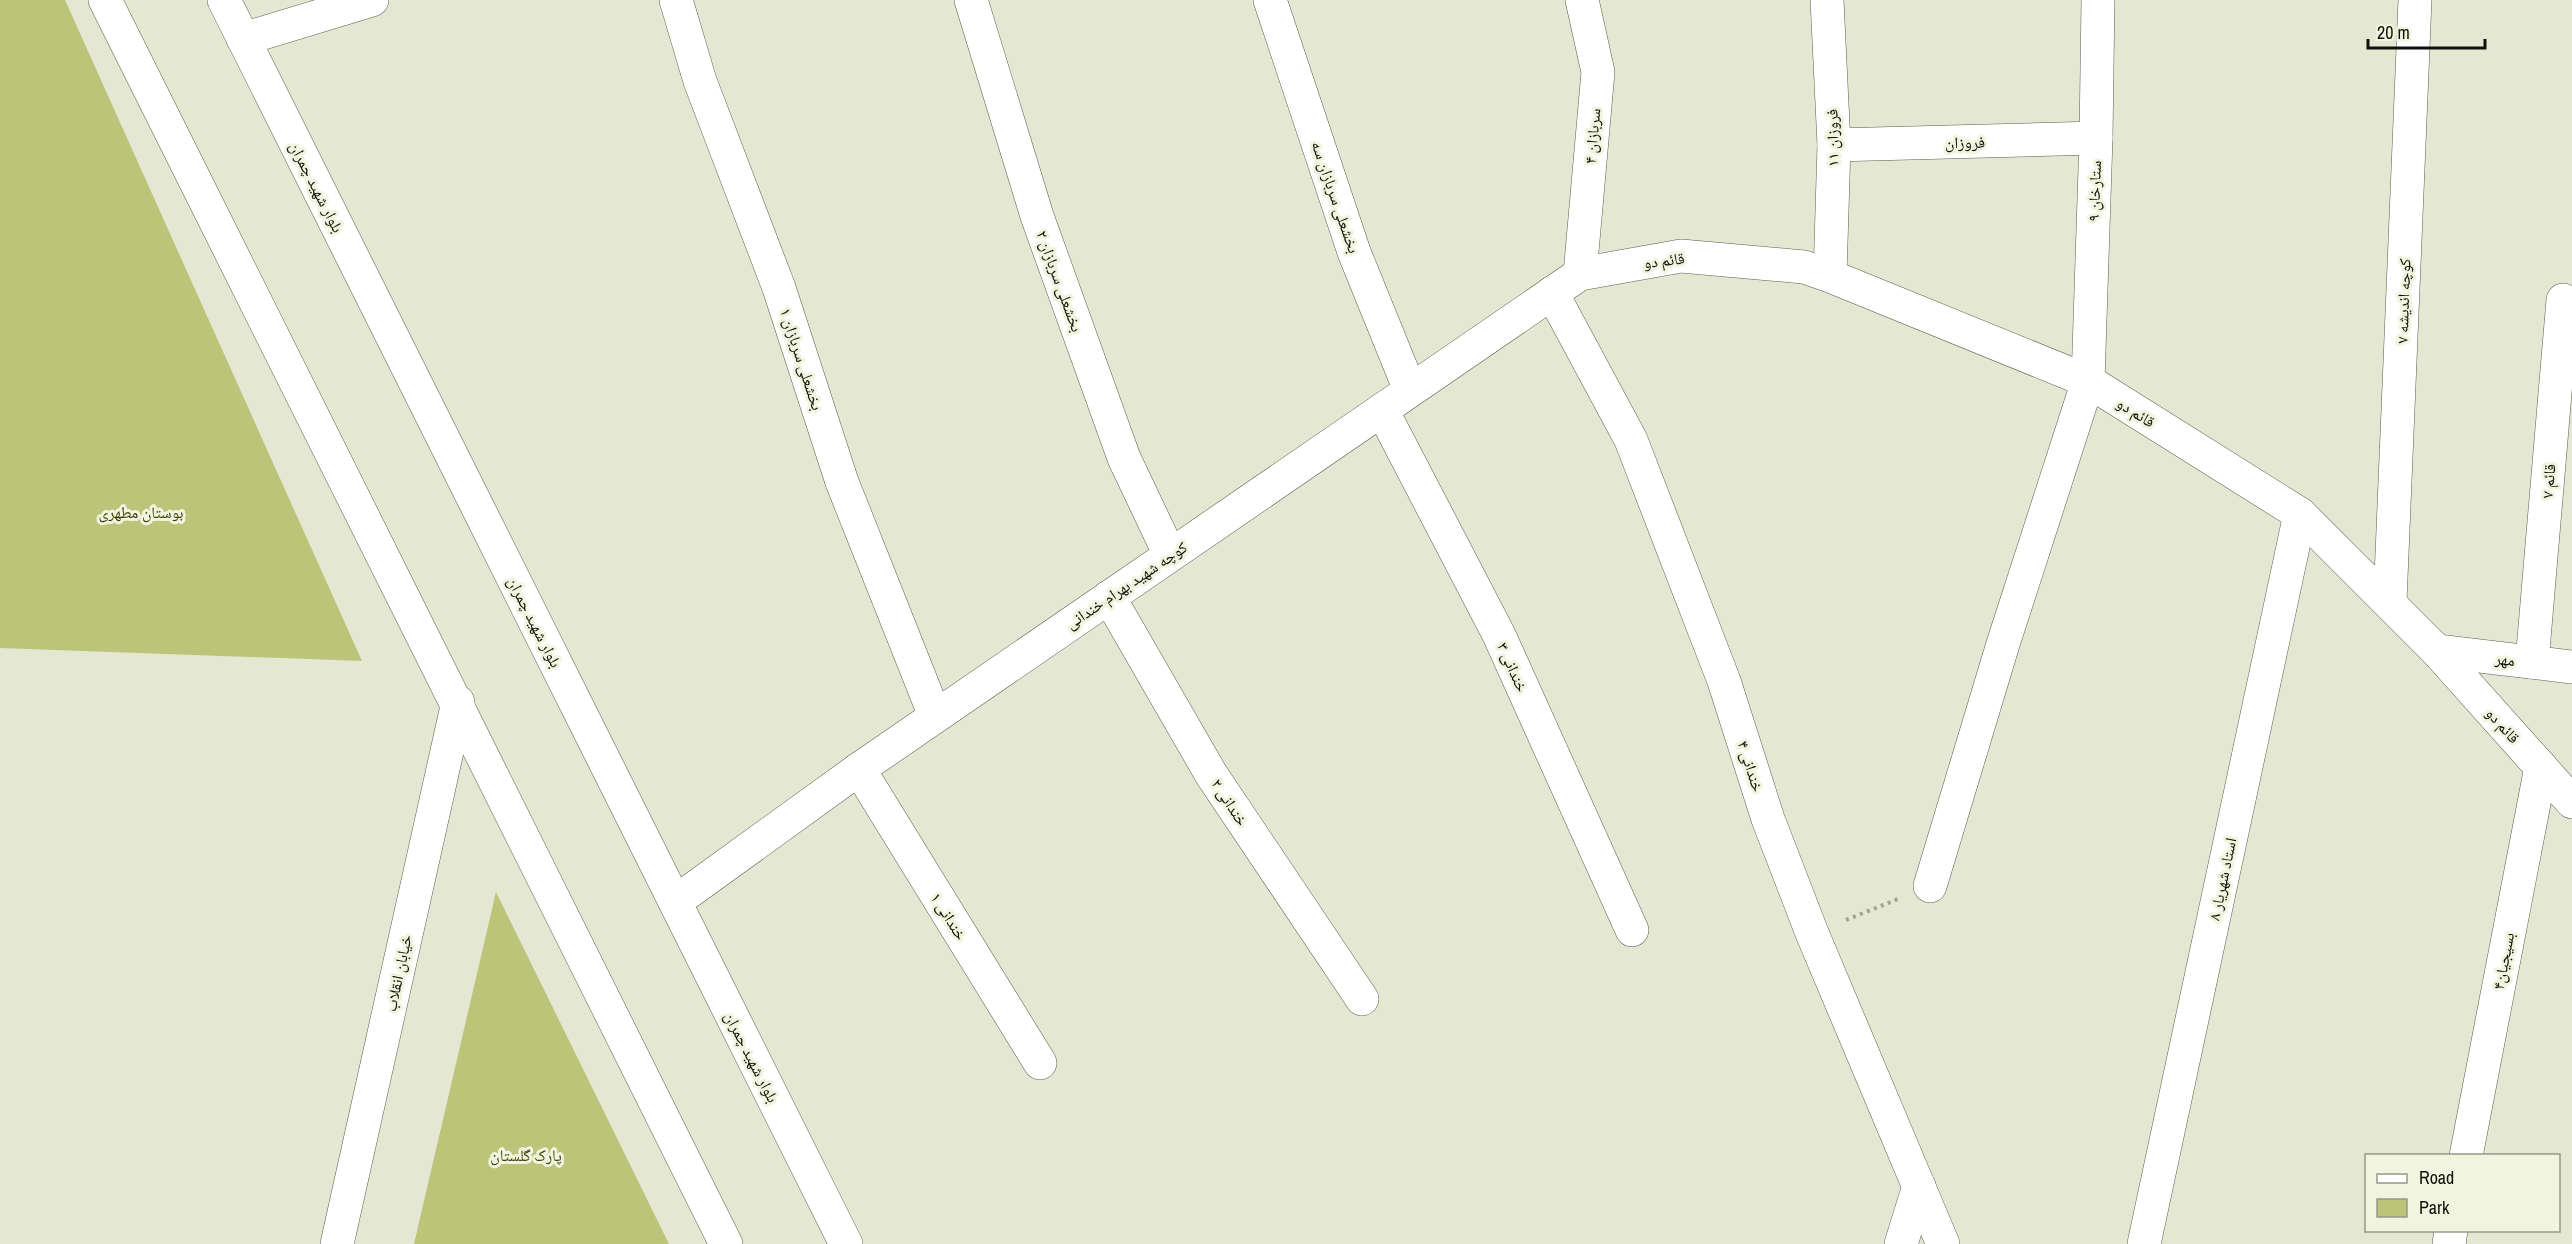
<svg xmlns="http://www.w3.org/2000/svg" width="2572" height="1244" viewBox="0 0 2572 1244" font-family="'Archivo Narrow','Noto Naskh Arabic',sans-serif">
	<rect width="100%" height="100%" fill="#e4e7d2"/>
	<g fill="#bbc479">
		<path d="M0,0h65l297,661 -362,-13z"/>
		<path d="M496,892l173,352h-255z"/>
	</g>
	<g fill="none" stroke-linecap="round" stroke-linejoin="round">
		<defs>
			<g id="minor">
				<path d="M676,0l24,81 79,207 63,194 93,234"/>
				<path d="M971,0l66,216 87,242 46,97"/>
				<path d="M1270,0l84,252 56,138"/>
				<path d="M1827,0l7,145 -4,131"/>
				<path d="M243,39l129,-39"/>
				<path d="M1834,145l262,-7"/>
				<path d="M1580,274l18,-202 -16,-72"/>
				<path d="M1552,293l79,147 93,241 44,138 44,114 131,311"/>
				<path d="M1382,410l117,225 133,295"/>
				<path d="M1109,597l102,177 151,225"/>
				<path d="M2390,602l25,-602"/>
				<path d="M2437,651l135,16"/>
				<path d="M2532,662l31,-362"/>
				<path d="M859,769l181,294"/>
				<path d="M1930,886l73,-242 85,-263 8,-243 2,-138"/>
				<path d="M675,902l184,-133 721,-495 101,-18 123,11 26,9 258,105 212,133 137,137 135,151"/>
				<path d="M2466,1156l75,-389"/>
				<path d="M337,1244l121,-542"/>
				<path d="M1901,1244l18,-58"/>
				<path d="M2144,1244l156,-730"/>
				<path d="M2449,1244l2,-14"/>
			</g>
			<g id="major">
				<path d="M105,0l621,1244"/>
				<path d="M224,0l622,1244"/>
			</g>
		</defs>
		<use href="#minor" stroke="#5c5e4c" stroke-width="34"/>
		<use href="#major" stroke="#5c5e4c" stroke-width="34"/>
		<path stroke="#a1a493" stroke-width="4" stroke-dasharray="3 4.5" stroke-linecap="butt" d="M1846,920l52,-21"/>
		<use href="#minor" stroke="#fff" stroke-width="33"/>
		<use href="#major" stroke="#fff" stroke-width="33"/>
	</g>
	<g text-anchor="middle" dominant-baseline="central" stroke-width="6" stroke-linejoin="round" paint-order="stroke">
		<g font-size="16" fill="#0f1009" stroke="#f1f4df">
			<text transform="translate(1592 136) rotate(-85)">سربازان ۴</text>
			<text transform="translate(1832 138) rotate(-91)">۱۱ فروزان</text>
			<text transform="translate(1965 142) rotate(-1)">فروزان</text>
			<text transform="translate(317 187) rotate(63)">بلوار شهید چمران</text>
			<text transform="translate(2094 191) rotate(-88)">۹ ستارخان</text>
			<text transform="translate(1336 197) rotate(71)">بخشعلی سربازان سه</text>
			<text transform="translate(1664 260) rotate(-7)">قائم دو</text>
			<text transform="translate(1060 281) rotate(70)">بخشعلی سربازان ۲</text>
			<text transform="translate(2403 301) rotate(-88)">کوچه اندیشه ۷</text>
			<text transform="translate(802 359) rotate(72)">بخشعلی سربازان ۱</text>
			<text transform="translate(2136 412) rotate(32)">قائم دو</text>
			<text transform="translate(2548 481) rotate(-85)">قائم ۷</text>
			<text transform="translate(1126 585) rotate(-34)">کوچه شهید بهرام خندانی</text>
			<text transform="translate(535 622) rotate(63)">بلوار شهید چمران</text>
			<text transform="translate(2505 659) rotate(7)">مهر</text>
			<text transform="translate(1513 667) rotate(66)">خندانی ۳</text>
			<text transform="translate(2503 725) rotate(48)">قائم دو</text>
			<text transform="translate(1751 766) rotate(72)">خندانی ۴</text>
			<text transform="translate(1230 802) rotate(57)">خندانی ۲</text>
			<text transform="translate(2222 879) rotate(-78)">استاد شهریار ۸</text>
			<text transform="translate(949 916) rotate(58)">خندانی ۱</text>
			<text transform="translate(2503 961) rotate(-79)">بسیجیان۴</text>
			<text transform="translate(398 973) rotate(-78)">خیابان انقلاب</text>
			<text transform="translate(752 1057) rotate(63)">بلوار شهید چمران</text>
		</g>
		<g font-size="16" fill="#3d4103" stroke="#f1f4df">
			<text x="141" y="512">بوستان مطهری</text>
			<text x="526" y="1155">پارک گلستان</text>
		</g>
	</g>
	<rect x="2365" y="1154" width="195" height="78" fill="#f1f4df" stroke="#979989" stroke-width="1.5"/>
	<rect x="2377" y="1174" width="30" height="9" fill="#ffffff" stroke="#979989" stroke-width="1.5"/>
	<text x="2419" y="1184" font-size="18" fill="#0f1009">Road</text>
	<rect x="2377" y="1199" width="30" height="18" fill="#bbc479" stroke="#979989" stroke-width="1.5"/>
	<text x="2419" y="1214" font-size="18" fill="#0f1009">Park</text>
	<path d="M2368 39v9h117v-9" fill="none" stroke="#0f1009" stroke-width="3"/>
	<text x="2377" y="39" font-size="18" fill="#0f1009" stroke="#f1f4df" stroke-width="4.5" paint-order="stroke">20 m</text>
</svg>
